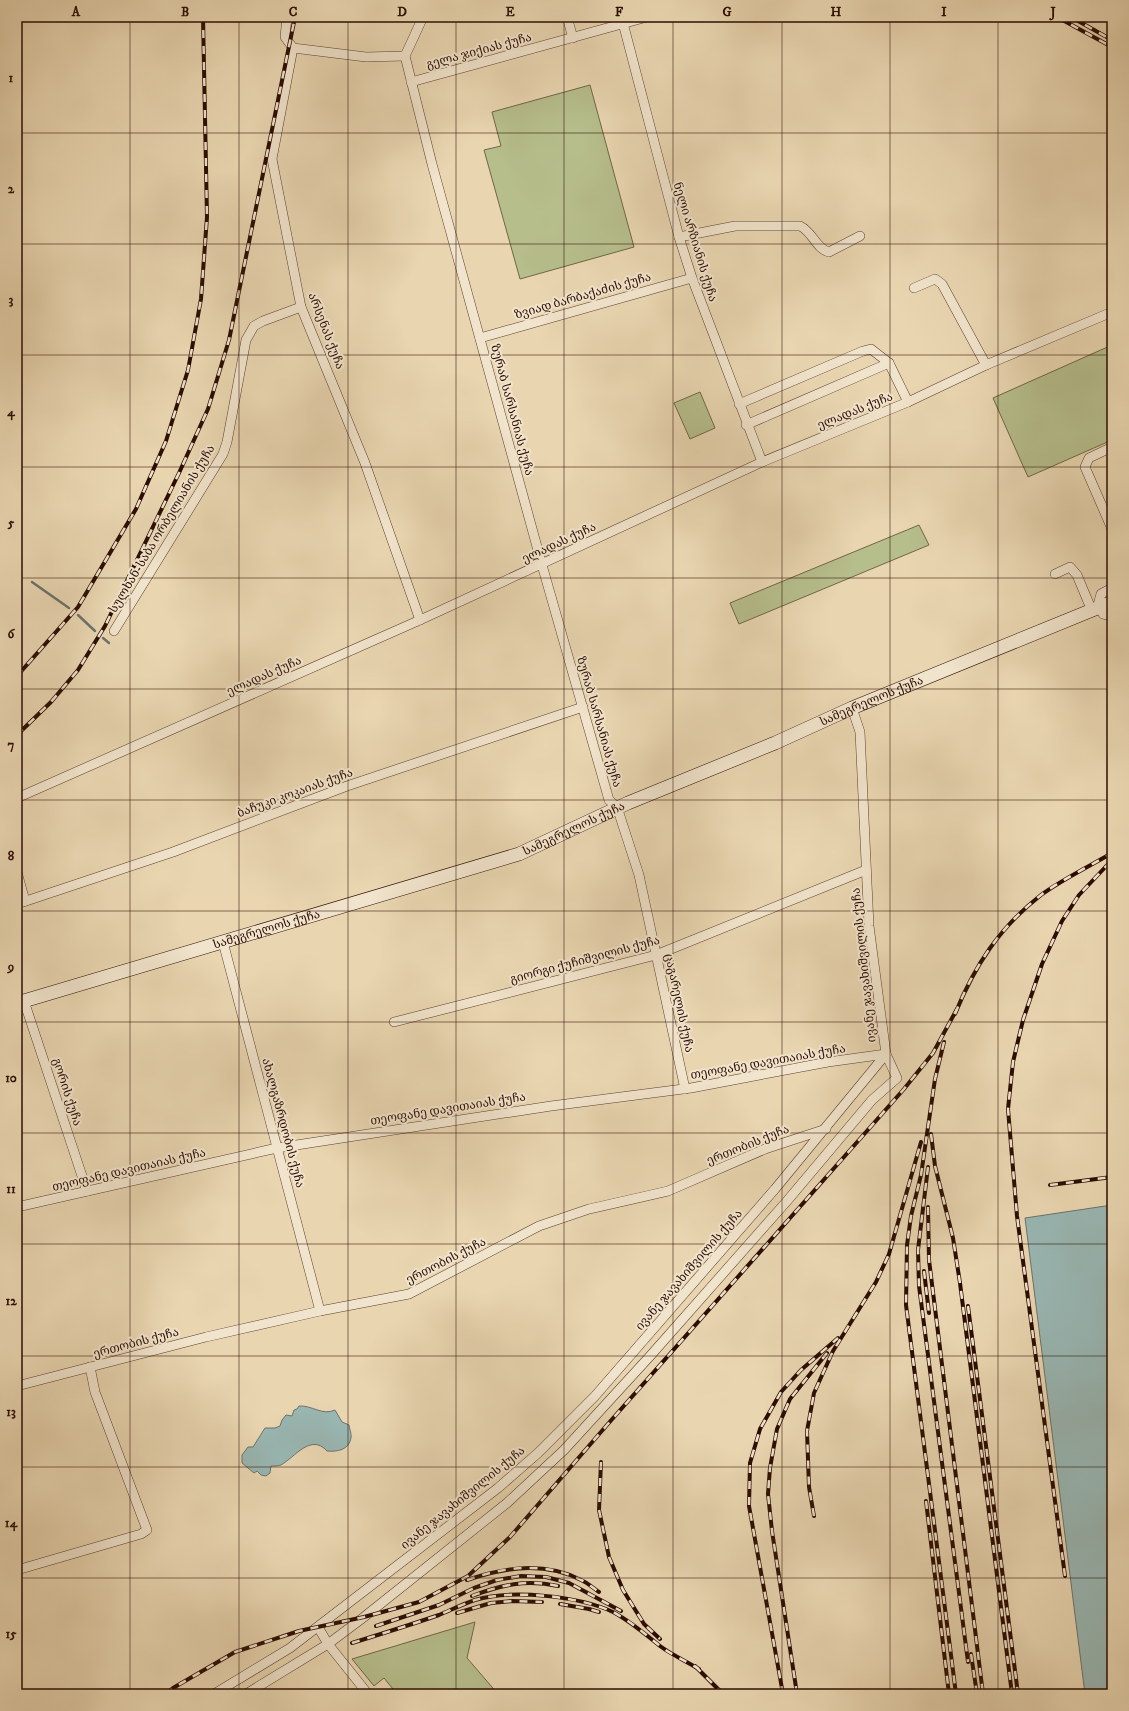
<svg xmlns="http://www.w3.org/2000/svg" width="1129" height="1711" viewBox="0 0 1129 1711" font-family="'IM FELL DW Pica','Noto Serif Georgian',serif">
	<rect width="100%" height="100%" fill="#e9d6b1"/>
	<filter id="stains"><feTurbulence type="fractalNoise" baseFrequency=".005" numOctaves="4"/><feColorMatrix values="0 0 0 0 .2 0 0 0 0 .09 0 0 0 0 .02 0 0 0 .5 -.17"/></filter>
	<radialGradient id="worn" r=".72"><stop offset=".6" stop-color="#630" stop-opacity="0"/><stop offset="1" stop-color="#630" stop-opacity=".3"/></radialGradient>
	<g fill="#b6be8c" stroke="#716547">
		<path d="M590,85l44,162 -114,32 -36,-129 17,-4 -9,-34z"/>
		<path d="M1112,345v95l-84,37 -35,-79z"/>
		<path d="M700,392l15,36 -25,11 -16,-36z"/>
		<path d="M919,525l10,20 -190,79 -9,-21z"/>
		<path d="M475,1622l-8,36 31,36h-101l-13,-16 -10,8 -22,-27z"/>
	</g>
	<g fill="#99b7b3" stroke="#6d736c">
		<path d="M1112,1205v489h-27l-60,-476z"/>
		<path d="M299,1406c13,-1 23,10 36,4l7,12 7,3c0,3 3,9 2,13 -2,12 -14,14 -24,13 -16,-18 -32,6 -46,14 -3,1 -7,1 -10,1l-1,7 -4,3 -5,-1 -4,-4 -3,2 -12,-10v-8l6,-8h5l12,-19h10l5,-2 2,-6 4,-5 6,1 2,-6 3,-1z"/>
	</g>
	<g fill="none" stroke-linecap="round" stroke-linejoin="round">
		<g stroke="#6d736c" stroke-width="2.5">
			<path d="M32,582l37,26"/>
			<path d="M78,615l17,16"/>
			<path d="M103,638l6,5"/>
		</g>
		<defs>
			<g id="street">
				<path d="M287,17l-2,20 8,11 -21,111 29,148 64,156 55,157"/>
				<path d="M423,17l-18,39 27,108 110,401 67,235 8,7 22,68 46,214"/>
				<path d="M567,17l6,21"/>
				<path d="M623,23l56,214 13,41 70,184"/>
				<path d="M293,48l73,9 39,-1"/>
				<path d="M411,82l236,-65"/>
				<path d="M679,237l56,-11h65c13,6 16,23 29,26l31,-16"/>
				<path d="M914,288l21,-9 7,5 44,81"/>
				<path d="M480,338l212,-60"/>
				<path d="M739,404l124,-53 8,-2 18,14 19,39"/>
				<path d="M746,425l143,-62"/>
				<path d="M1112,447l-23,11 -4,9 27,62"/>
				<path d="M1055,574l15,-7 7,8 15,36"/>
				<path d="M1112,588l-11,6 -3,11 5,9 9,2"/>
				<path d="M114,631l109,-177 4,-12 19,-102 8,-14 9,-5 38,-14"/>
				<path d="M17,798l403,-178 342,-158 146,-60 78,-37 126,-53"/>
				<path d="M17,872l8,29"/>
				<path d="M17,904l156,-52 174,-66 236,-79"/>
				<path d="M223,942l97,369"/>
				<path d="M24,1001l63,190"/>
				<path d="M394,1022l262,-67 210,-85"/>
				<path d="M17,1207l260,-59 274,-42 140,-18 137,-26 58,-8"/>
				<path d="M17,1386l189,-49 114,-26 89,-17 130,-68 50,-17 79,-18 97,-42 61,-20"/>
				<path d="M17,1570l124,-36 6,-4 -52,-138 -5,-25"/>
				<path d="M318,1627l10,17 40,50"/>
				<path d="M214,1694l76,-46 208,-160 40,-35 57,-57 180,-207 111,-135"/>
				<path d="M246,1694l82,-50 36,-27 143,-114 57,-53 87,-95 136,-154 85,-101 25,-22 -11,-24 -17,-128 -9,-194 -8,-24"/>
			</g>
			<g id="secondary">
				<path id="s1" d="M17,1003l502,-149 109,-51 147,-60 77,-35 260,-106"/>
			</g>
		</defs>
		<use href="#street" stroke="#5b3e2e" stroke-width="10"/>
		<use href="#secondary" stroke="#2c0c02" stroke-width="14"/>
		<use href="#street" stroke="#f1e4cc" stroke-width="9"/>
		<use href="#secondary" stroke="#f1e4cc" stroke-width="13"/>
		<defs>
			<g id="rail">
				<path d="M1057,17l55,30"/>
				<path d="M1071,17l41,23"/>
				<path d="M17,676l61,-69 58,-98 30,-68 22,-71 13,-71 6,-82 -4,-200"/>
				<path d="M17,735l34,-33 27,-32 27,-44 74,-153 29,-64 21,-69 66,-323"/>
				<path d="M955,1014c20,-49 44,-86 86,-119 20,-15 49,-29 71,-42"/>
				<path d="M944,1042l-9,37 -14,96 -10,41 -4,29 -1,60 50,389"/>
				<path d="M931,1134l4,32 18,72 7,45 52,411"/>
				<path d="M928,1167l-10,83 1,36 49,376"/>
				<path d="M1050,1185l62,-8"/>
				<path d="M928,1207l1,53 54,434"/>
				<path d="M924,1271l5,42"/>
				<path d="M968,1306l50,388"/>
				<path d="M601,1462l-2,48 10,47 14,33 21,34 16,15"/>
				<path d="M926,1501l23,193"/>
				<path d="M814,1516l-5,-29 -2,-56 7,-38 19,-42 43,-69 13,-28 32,-112"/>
				<path d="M1065,1576l-48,-360 -9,-107 5,-47 10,-42 19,-56 20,-43 17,-26 33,-35"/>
				<path d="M467,1580c37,-13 77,-19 114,0 7,3 12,8 18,12"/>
				<path d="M472,1596c29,-11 54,-17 86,-10"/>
				<path d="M560,1604l29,5 10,3"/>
				<path d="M457,1613l34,-10 21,-2 30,1"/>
				<path d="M376,1626l63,-21 35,-17 23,-8 24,-4 25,1 23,6 52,28"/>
				<path d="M352,1643c29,-9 58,-18 87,-28 12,-5 24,-11 36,-15 37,-11 104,-4 138,12 17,9 32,22 47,34 12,9 26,15 39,23"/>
				<path d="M971,1654l6,40"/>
				<path d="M695,1666l28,28"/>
				<path d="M166,1694l7,-6 62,-36 64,-21 65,-14 55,-15 49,-26 42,-39 97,-112 297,-336 29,-36 24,-44"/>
				<path d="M783,1694l-34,-188 1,-43 10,-34 21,-37 20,-22 37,-32"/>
				<path d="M797,1694l-25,-163 -4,-37 2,-26 7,-39 13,-30 37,-46"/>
			</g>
		</defs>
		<use href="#rail" stroke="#2c0c02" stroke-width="4"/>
		<use href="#rail" stroke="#f1e4cc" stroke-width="2.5" stroke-dasharray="8" stroke-linecap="butt"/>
	</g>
	<path fill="none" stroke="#2c0c02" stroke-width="1" stroke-opacity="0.55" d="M130,17v1677M239,17v1677M348,17v1677M456,17v1677M564,17v1677M673,17v1677M782,17v1677M890,17v1677M998,17v1677M17,133h1095M17,244h1095M17,355h1095M17,467h1095M17,578h1095M17,689h1095M17,800h1095M17,911h1095M17,1022h1095M17,1133h1095M17,1244h1095M17,1356h1095M17,1467h1095M17,1578h1095"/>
	<g text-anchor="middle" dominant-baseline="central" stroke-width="4" stroke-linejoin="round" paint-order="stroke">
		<g font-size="12" fill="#2c0c02" stroke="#f1e4cc">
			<text transform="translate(479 51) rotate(-15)">გელა ჯიქიას ქუჩა</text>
			<text transform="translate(695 242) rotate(73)">ნელი არზიანის ქუჩა</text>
			<text transform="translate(583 296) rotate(-16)">ზვიად ბარბაქაძის ქუჩა</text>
			<text transform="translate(326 331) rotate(69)">არსენას ქუჩა</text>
			<text transform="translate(512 410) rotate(75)">ზურაბ სარსანიას ქუჩა</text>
			<text transform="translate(855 411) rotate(-22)">ელადას ქუჩა</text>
			<text transform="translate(162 529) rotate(-59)">სულხან-საბა ორბელიანის ქუჩა</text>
			<text transform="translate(559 543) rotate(-25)">ელადას ქუჩა</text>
			<text transform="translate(264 676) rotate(-24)">ელადას ქუჩა</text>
			<text stroke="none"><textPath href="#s1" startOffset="908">სამეგრელოს ქუჩა</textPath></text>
			<text transform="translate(599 722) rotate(74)">ზურაბ სარსანიას ქუჩა</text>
			<text transform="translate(295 793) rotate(-20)">ბაჩუკი კოკაიას ქუჩა</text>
			<text stroke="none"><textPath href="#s1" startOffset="584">სამეგრელოს ქუჩა</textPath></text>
			<text stroke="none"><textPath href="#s1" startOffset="260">სამეგრელოს ქუჩა</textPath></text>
			<text transform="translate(585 960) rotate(-15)">გიორგი ქუჩიშვილის ქუჩა</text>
			<text transform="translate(864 965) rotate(-96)">ივანე ჯავახიშვილის ქუჩა</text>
			<text transform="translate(679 1003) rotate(78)">ცაგარელის ქუჩა</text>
			<text transform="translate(768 1062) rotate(-10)">თეოფანე დავითაიას ქუჩა</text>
			<text transform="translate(67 1092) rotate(72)">გორის ქუჩა</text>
			<text transform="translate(448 1109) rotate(-9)">თეოფანე დავითაიას ქუჩა</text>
			<text transform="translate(283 1123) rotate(75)">ახალგაზრდობის ქუჩა</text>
			<text transform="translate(748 1145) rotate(-22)">ერთობის ქუჩა</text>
			<text transform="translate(129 1170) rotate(-13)">თეოფანე დავითაიას ქუჩა</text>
			<text transform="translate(446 1261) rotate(-27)">ერთობის ქუჩა</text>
			<text transform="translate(689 1270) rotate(-49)">ივანე ჯავახიშვილის ქუჩა</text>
			<text transform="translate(136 1343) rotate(-15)">ერთობის ქუჩა</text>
			<text transform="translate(463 1498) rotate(-39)">ივანე ჯავახიშვილის ქუჩა</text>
		</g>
	</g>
	<rect width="1129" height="1711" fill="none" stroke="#e9d6b1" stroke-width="44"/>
	<rect x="22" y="22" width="1085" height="1667" fill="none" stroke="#2c0c02" stroke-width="1.5"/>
	<g font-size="13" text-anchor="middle" font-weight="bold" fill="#2c0c02">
		<text x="76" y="16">A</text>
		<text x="185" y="16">B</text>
		<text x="293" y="16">C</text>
		<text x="402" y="16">D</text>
		<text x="510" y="16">E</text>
		<text x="619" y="16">F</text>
		<text x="727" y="16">G</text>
		<text x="836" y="16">H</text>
		<text x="944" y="16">I</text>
		<text x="1053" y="16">J</text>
		<text x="11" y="82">1</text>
		<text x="11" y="193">2</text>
		<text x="11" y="304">3</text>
		<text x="11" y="416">4</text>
		<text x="11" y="527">5</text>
		<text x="11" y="638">6</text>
		<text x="11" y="749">7</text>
		<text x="11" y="860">8</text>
		<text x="11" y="971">9</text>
		<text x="11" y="1082">10</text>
		<text x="11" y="1193">11</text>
		<text x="11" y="1305">12</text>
		<text x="11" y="1416">13</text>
		<text x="11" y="1527">14</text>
		<text x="11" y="1638">15</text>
	</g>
	<rect width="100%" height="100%" filter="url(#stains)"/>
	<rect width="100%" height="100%" fill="url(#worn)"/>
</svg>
